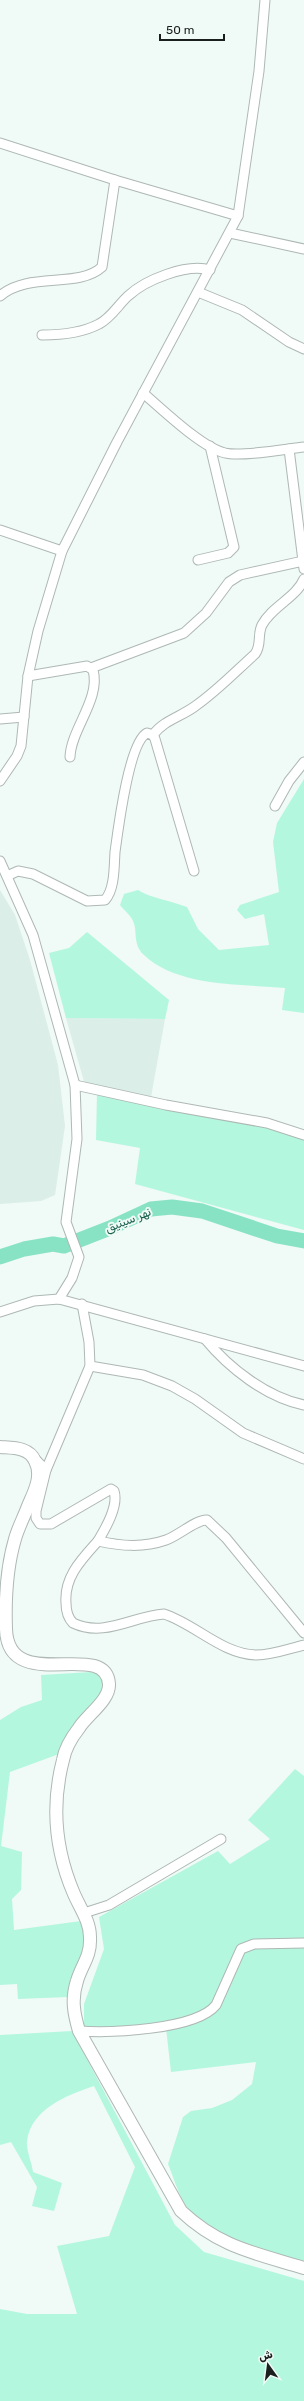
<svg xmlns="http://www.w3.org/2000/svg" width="304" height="2401" viewBox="0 0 304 2401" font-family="Rubik,'Noto Naskh Arabic',sans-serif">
	<rect width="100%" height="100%" fill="#f0faf6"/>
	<g fill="#dbeee7">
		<path d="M0,890l15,25 15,45 28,105 7,61 -10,69 -14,6 -41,3z"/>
		<path d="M66,1018l99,1 -14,78 -66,-12z"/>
	</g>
	<g fill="#b4f7df">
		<path d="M304,779v234l-22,-3 3,-22c-43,-4 -108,-1 -141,-33 -12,-11 -6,-24 -11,-34 -2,-5 -9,-11 -13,-16l4,-11 14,-4c12,8 34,11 49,17l11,22 21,21 50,-5 -5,-31 -19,5 -8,-9 3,-5 39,-13 -6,-50 4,-19z"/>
		<path d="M87,932l82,68 -4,19 -99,-1 -17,-65 20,-5z"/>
		<path d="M97,1092l114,26 49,7 44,15v90l-169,-46 5,-36 -44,-8z"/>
		<path d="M91,1672l9,3 4,12 -45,67 -49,18 -9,74 21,6 -1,38 -9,9 2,31 67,-9 6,22 -19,54 -50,2 -1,-15 -17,1v-265l21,-13 21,-7 -1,-25z"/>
		<path d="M295,1769l9,7v487c-43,-12 -96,-20 -121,-62 -6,-11 -10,-25 -15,-37l15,-47 8,-6 21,-3 20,-8 20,-16 4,-22 -85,10 -5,-44 -59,2 -23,-2v-24l20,-55 -5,-32 119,-66 12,13 40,-25 -22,-19z"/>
		<path d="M72,2031l103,194 29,27 100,29v120h-304v-92l27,5h50l-20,-68 52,-10 26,-69 -41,-81c-27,9 -63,23 -67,55 -1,9 5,22 6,31l29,11 -8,28 -22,-5 5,-19 -26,-45 -11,3v-110z"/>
	</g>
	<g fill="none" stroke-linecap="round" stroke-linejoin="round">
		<path stroke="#88e3c4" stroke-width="15" d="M0,1257l24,-8 29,-5 11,2 46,-18 41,-19 21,-2 30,4 75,25 27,5"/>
		<defs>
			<g id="minor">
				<path d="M0,143l115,37 123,36"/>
				<path d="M230,233l74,16"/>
				<path d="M198,292l44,18 47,32 15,7"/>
				<path d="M0,296c29,-25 78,-7 102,-29l13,-87"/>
				<path d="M42,335c19,0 40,-2 57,-11 12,-6 19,-19 29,-28 17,-16 59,-33 82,-26"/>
				<path d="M143,393c19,16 59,55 82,60 16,4 61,-4 79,-6"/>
				<path d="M289,449l15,120"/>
				<path d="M0,530l62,21"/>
				<path d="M198,560l30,-7 6,-6 -24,-101"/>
				<path d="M91,668l93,-35 22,-20 23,-31 11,-7 63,-14"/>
				<path d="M28,676l59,-10 6,4c8,29 -22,59 -23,87"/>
				<path d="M0,719l24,-2"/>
				<path d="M153,735c10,-14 27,-18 41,-28 22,-15 41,-35 61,-53 7,-9 2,-19 7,-29 10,-19 34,-27 42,-46"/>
				<path d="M0,781l17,-25 4,-10 7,-70 10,-45 24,-80 55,-109 121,-226 21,-145 6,-71"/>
				<path d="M275,806l14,-25 15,-19"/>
				<path d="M0,861l33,74 42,150 2,54 -11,83 13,35 -7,21 -13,21"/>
				<path d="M7,876l11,-5 15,3 54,27 18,-1c10,-11 9,-34 10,-48 3,-22 14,-110 32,-119l6,2 2,4 39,132"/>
				<path d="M75,1085l91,20 101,18 37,12"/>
				<path d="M0,1312l34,-11 25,-2 245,67"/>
				<path d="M205,1339c24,29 61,58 99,66"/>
				<path d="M90,1366l53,9 29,11 23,13 48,34 61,26"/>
				<path d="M35,1459l11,11 -10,41v7l4,6h11l60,-35 3,2c5,15 -9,38 -16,50 23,5 45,7 68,-1 12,-4 31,-21 41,-20l19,18 78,95"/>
				<path d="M46,1470l44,-104 -1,-24 -7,-38"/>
				<path d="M98,1541c-17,19 -34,36 -32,62 0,8 2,15 7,20 31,15 60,-7 91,-9 31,10 58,40 92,41 16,0 32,-6 48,-10"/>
				<path d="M84,1913l25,-8 112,-66"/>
				<path d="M79,2031c31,2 117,-1 137,-26l25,-56 13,-5 50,-1"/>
			</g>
			<path id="major" d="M0,1447c13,1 29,0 35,14 8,15 -1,31 -7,45 -4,11 -10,22 -13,33 -8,27 -10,62 -9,90 2,67 100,9 103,55 1,16 -22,31 -30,44 -7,9 -14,20 -16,32 -12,46 -8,90 11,134 6,14 16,27 16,43 1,20 -8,27 -13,44 -6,18 -3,33 2,50l102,180c38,36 74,42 123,57"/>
		</defs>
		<use href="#minor" stroke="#aeb8b4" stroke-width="11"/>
		<use href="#major" stroke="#aeb8b4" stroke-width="14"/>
		<use href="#minor" stroke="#fff" stroke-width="9"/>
		<use href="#major" stroke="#fff" stroke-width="12"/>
	</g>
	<g text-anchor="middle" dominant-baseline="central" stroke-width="4" stroke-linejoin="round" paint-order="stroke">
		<g font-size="12" font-style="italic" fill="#1c634f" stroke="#f0faf6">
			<text transform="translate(128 1220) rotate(-22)">نهر سينيق</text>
		</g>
	</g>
	<g transform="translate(268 2365) rotate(346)" stroke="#f0faf6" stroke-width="3" paint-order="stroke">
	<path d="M0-3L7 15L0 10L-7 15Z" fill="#1a1e1d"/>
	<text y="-6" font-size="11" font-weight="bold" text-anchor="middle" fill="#1a1e1d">ش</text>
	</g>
	<path d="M160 34v6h64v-6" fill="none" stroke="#1a1e1d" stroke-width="2"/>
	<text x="166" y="34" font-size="12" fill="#1a1e1d" stroke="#f0faf6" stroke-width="3" paint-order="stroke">50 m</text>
</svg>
